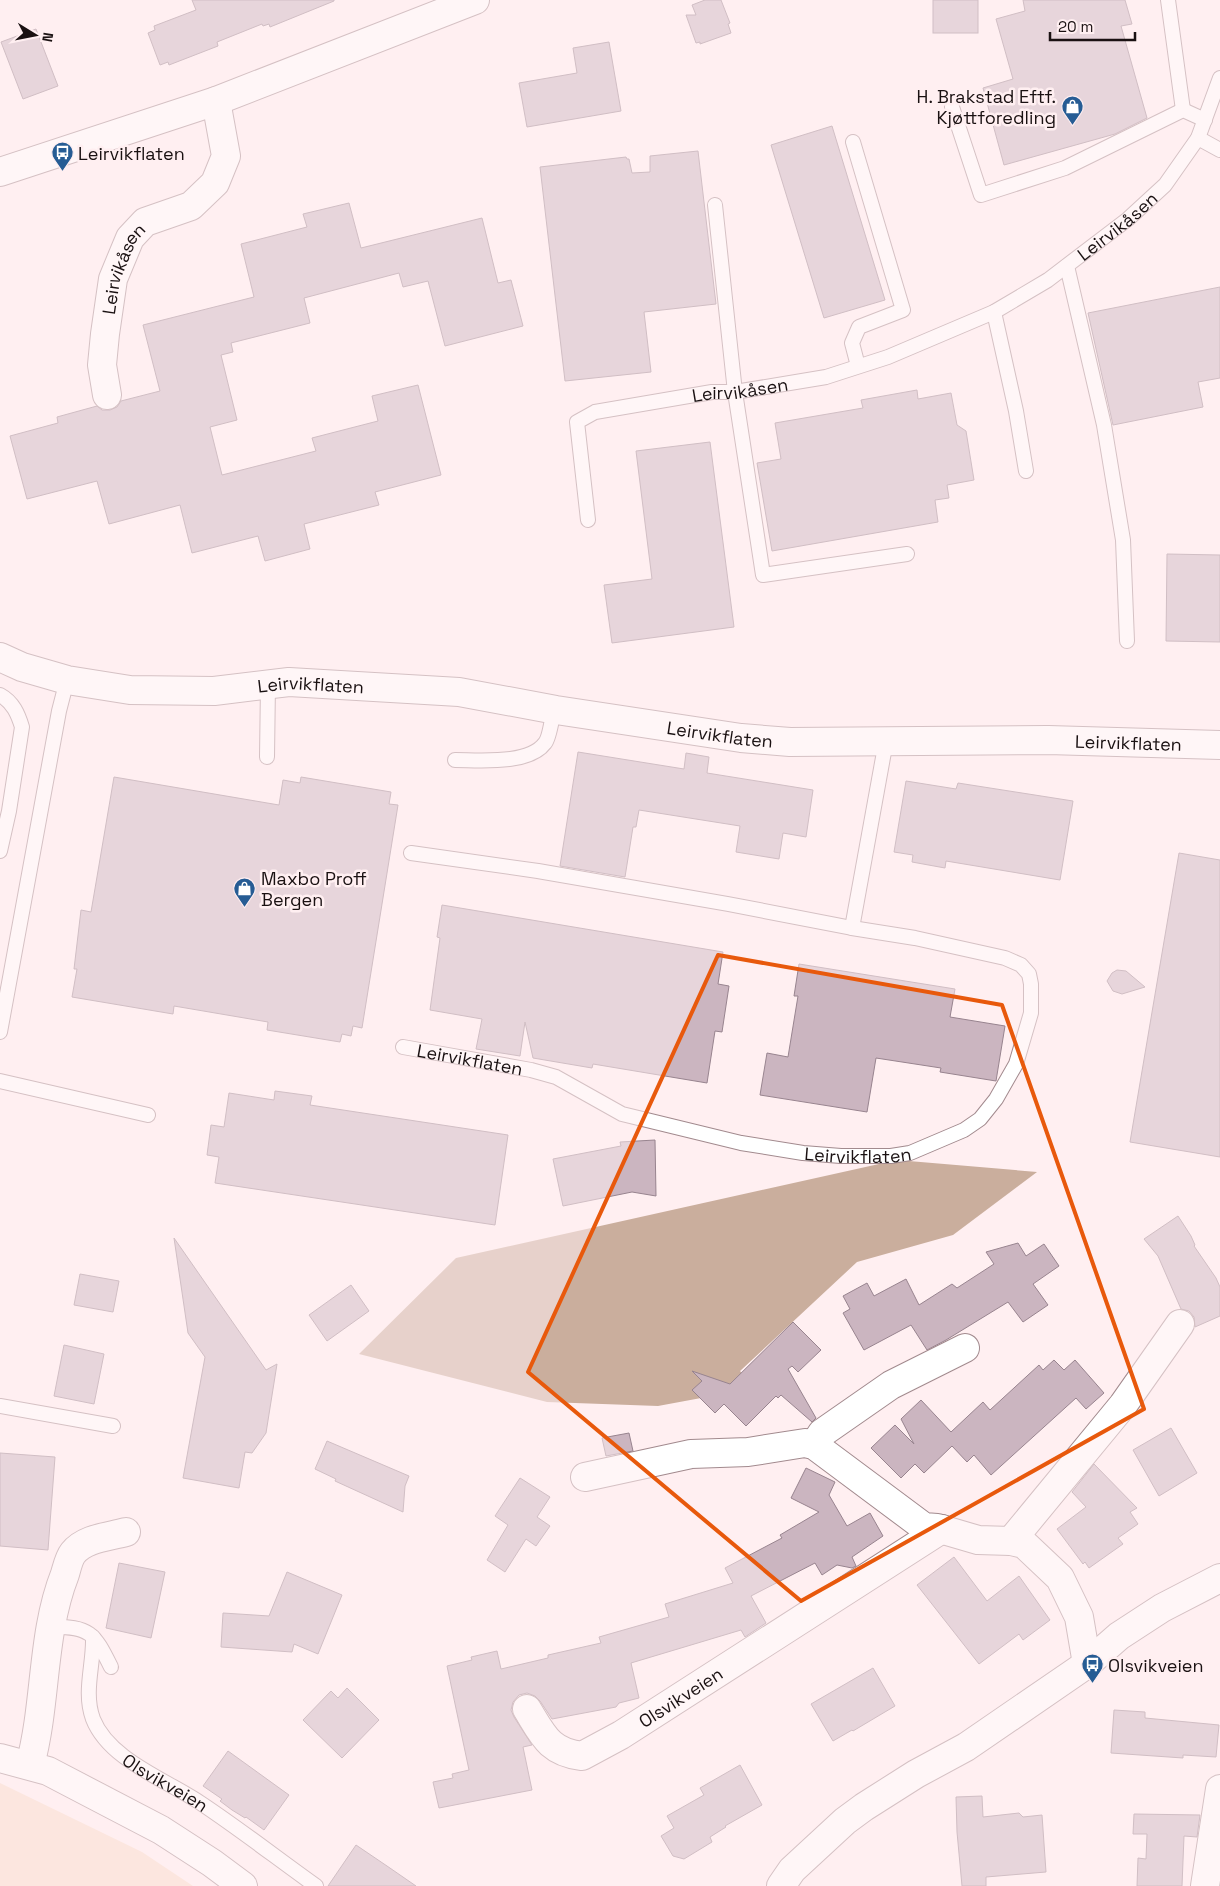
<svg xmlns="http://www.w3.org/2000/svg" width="1220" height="1886" viewBox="0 0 1220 1886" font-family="'Space Grotesk',sans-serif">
	<rect width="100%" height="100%" fill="#ffeff1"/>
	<path fill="#f8dcca" d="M0,1783l142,69 51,34h-193z"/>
	<path fill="#caae9d" d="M897,1160l140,12 -84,63 -96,27 -117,109 15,17 -97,18 -111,-4 -188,-48 97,-96z"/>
	<g fill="#cbb5c0" stroke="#98848f">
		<path d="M192,0h142v1l-64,26 -1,-3 -6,2 -1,-2 -45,18 1,4 -49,19 -1,-3 -8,3 -12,-32 7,-3 -1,-4 42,-16z"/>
		<path d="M705,0h16l9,23 -2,1 3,9 -31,11v-2l-4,1 -10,-28h10l-4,-10z"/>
		<rect x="933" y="0" width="45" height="33"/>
		<path d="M1023,0h102l7,24 -11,2 26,92 -32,16 -111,31 -21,-77 30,-9 -17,-60 29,-8z"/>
		<path d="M36,29l22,57 -35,13 -22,-57z"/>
		<path d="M609,42l12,69 -94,16 -8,-44 58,-10 -4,-25z"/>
		<path d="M832,126l53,174 -61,18 -53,-173z"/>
		<path d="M698,151l18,153 -72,8 7,60 -86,9 -25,-214 86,-10 1,2h2l3,14 18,-1v-16z"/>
		<path d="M349,203l12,45 121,-30 16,65 13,-3 12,46 -78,20 -17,-65 -25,6 -4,-14 -95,25 6,25 -79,20 2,9 -12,3 16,65 -27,7 12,48 94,-24 -4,-13 66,-17 -6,-25 46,-11 23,90 -66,17 4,13 -75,19 6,25 -45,12 -7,-25 -66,17 -12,-48 -71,19 -12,-43 -70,18 -17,-63 48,-13 -1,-6 40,-11 5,4h8l7,-3 4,-6 39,-10 -17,-66 111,-28 -13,-53 66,-17 -4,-13z"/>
		<path d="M1220,287v91l-22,4 5,25 -90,18 -25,-112z"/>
		<path d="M917,390l1,9 33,-6 6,32 9,6 8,49 -27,5 2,13 -14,2 3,22 -166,29 -15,-88 24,-4 -6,-36 88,-15 -2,-8z"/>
		<path d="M710,442l24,185 -122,16 -8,-58 48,-6 -16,-128z"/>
		<path d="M1167,554l53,1v87l-54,-1z"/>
		<path d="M578,752l106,17 2,-16 23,4 -2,16 106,17 -7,47 -23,-4 -4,26 -43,-7 4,-26 -101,-16 -3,17h-3l-8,50 -65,-11z"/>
		<path d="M114,777l165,28 4,-25 17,3 1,-6 90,15 -2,12 9,1 -36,223 -9,-2 -2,10 -9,-2 -2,8 -73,-12 1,-8 -94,-16 -1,8 -101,-17 5,-28h-3l7,-59 10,2z"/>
		<path d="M906,781l50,8 2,-6 115,18 -13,79 -114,-19 -1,7 -33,-6 1,-7 -19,-3z"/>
		<path d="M1179,853l41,7v297l-90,-15z"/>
		<path d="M442,905l281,47 -5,32 11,2 -7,46 -7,-1 -8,52 -114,-19 -1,4 -59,-10 -8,-36 -5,34 -44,-7 6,-30 -52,-9 10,-72 -3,-1z"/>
		<path d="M799,964l156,25 -5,28 55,9 -9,55 -56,-9 1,-4 -65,-10 -9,54 -107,-17 7,-42 21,4 10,-61h-4z"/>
		<path d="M1117,970l9,1 19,16 -23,7 -9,-3 -6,-10 5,-8z"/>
		<path d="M275,1091l37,5 -2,9 198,30 -13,90 -280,-42 4,-26 -12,-2 4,-30 13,2 5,-34 45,7z"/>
		<path d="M655,1140l1,56 -24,-4 -69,14 -10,-47 68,-13 -1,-4z"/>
		<path d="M1178,1216l13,20 4,9 -1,1 22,32 4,9v29l-25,11 -1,-10 -5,-6 -8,-2 -23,-53 -14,-17z"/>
		<path d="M174,1238l92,132 11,-6 -11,69 -14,20 -7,-1 -6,36 -56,-10 22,-121 -17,-24z"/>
		<path d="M1018,1243l8,13 18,-12 15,22 -26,18 15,21 -25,17 -15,-20 -62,38 -19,10 -16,-25 -47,25 -21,-37 7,-4 -7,-13 24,-13 7,13 32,-17 13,26 33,-21 5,4 37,-24 -8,-12z"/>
		<path d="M80,1274l39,7 -6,31 -39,-7z"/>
		<path d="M351,1285l18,26 -42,30 -18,-26z"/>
		<path d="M793,1322l28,28 -23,22 -6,-6 -4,3 28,49 -4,4 -31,-27 -3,3 -2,-2 -30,30 -22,-22 -9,9 -23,-23 10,-9 -10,-10 38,13z"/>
		<path d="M64,1345l40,9 -10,50 -40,-8z"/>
		<path d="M1054,1360l10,10 11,-10 29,33 -18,16 -10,-11 -85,77 -17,-20 -7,7 -15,-16 -28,27 -9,-9 -14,14 -30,-30 24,-23 19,19 -13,-25 20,-19 30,32 32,-30 7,8 49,-45 4,5z"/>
		<path d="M1171,1428l26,45 -38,23 -26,-46z"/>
		<path d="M629,1433l4,18 -27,5 -4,-18z"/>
		<path d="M327,1441l82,35 -4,10 -2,26 -68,-31 1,-2 -21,-10z"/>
		<path d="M0,1453l55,4 -7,93 -48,-4z"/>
		<path d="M1094,1464l43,44 -7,4 8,12 -20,14 5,6 -34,24 -4,-6 -2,2 -26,-35 29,-22 -14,-15z"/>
		<path d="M806,1468l29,14 -6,13 18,31 23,-13 13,23 -31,21 4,9 -4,2 -15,-3 -15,10 -7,-12 -64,33 15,27 -21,14 -4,-7 -110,33 8,35 -20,5 -3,4 -64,12 -12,-18 -5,-5 -8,-3 -8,2 -6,7 -2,8 3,7 18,28 -9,2 9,43 -93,18 -6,-26 20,-4 -1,-4 17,-4 -22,-104 25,-6 -1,-3 26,-6 4,18 47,-11v-3l53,-12 -2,-6 70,-20 -4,-13 68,-21 -8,-15 57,-30 -2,-3 39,-23 -28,-14z"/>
		<path d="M520,1478l30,19 -13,20 13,9 -14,20 -10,-7 -21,33 -18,-12 21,-35 -13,-9z"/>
		<path d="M954,1557l33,44 32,-25 31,44 -27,20 -4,-6 -40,30 -62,-79z"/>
		<path d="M119,1563l46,9 -14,66 -45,-10z"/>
		<path d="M287,1572l55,23 -24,59 -24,-10 -2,8 -71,-5 2,-34 46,3z"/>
		<path d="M873,1668l22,38 -42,25 -1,-1 -19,11 -22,-37z"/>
		<path d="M347,1688l32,32 -37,38 -39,-38 28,-29 7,7z"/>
		<path d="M1114,1710l31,2v6l74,7 -3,32 -33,-2v3l-72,-5z"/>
		<path d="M228,1751l61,44 -25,35 -18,-13 -1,1 -13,-8 -12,-9 2,-2 -19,-13z"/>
		<path d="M740,1765l22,40 -37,21 1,1 -16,10 2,5 -28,17 -11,-3 -12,-20 13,-8 -7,-12 37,-21 -4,-7z"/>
		<path d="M982,1796l1,21 36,-4 4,4 19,-2 4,57 -60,5v9h-24l-5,-54 -1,-35z"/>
		<path d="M1134,1814l66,1 -3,22 -13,-1 -2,50h-45l1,-28 8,1 1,-25h-14z"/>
		<path d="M356,1845l31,21 29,20h-88z"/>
	</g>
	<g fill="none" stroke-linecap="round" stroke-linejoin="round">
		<defs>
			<g id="lane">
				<path d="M1168,0l15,110"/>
				<path d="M952,107l29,88 84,-27 118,-58 22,10"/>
				<path d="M1198,138l22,12"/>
				<path d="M853,142l50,168 -44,17 -7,16 6,23"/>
				<path d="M715,205l20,187 28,183 144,-21"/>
				<path d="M1067,266l37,159 19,115 4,101"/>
				<path d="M994,312l22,99 10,60"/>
				<path id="s1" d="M588,520l-11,-98 18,-10 117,-20h23l91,-15 62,-20 106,-45 54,-32 80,-61 37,-34 33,-47 22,-60"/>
				<path d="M0,695c13,7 18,19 22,32l-13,84 -9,40"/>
				<path d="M267,757l1,-73"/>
				<path d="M455,760c25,0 74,5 90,-17 5,-6 7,-26 9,-34"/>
				<path d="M852,928l34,-187"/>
				<path d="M0,1032l59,-321 8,-31"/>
				<path id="s2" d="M403,1047l128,23 25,7 66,37 119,29 62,10 38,3h50l19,-3 54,-23 16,-11 16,-20 20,-35 15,-51v-29l-2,-10 -8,-9 -16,-7 -90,-20 -63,-10 -124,-24 -190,-33 -127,-18"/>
				<path d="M0,1081l148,34"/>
				<path d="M0,1406l113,20"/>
				<path d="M50,1627c40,-1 44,6 61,40"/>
				<path id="s3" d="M93,1637c1,27 -10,55 0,82 16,41 74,61 109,85 39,26 76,55 114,82"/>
			</g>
			<g id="street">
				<path id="s4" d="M107,395l-5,-30 3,-31 8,-55 17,-41 15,-16 46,-16 24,-23 11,-27 -10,-55"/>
				<path id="s5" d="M0,657l22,10 45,13 63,10 84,1 75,-9 170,10 97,18 185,28 49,4 258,-2 172,5"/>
				<path d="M814,1445l8,-12 69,-48 74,-37"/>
				<path d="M585,1477l106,-23 57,-2 57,-9 9,2 110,82 13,1 41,12 33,1 13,3 36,34 19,39 8,47"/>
				<path d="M1011,1541l112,-136 57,-81"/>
				<path id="s6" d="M527,1709c16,26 22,43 55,47l39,-21 321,-206"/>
				<path d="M30,1765c17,-63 11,-130 35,-191 2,-7 4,-16 8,-21 12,-15 35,-16 53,-21"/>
				<path d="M1205,1886l15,-97"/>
			</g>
			<g id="secondary">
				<path d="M0,172l216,-71 259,-101"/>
				<path d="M0,1758l48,13 113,59 51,33 31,23"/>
				<path d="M781,1886l11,-16 53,-49 19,-14 52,-33 50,-27 121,-83 32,-28 43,-28 58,-30"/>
			</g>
		</defs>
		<use href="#lane" stroke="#a28a8e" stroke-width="16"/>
		<use href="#street" stroke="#a28a8e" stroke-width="30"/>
		<use href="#secondary" stroke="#a28a8e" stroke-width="30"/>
		<use href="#lane" stroke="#fff" stroke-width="14"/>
		<use href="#street" stroke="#fff" stroke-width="28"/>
		<use href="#secondary" stroke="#fff" stroke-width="28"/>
	</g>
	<path d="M0 0H1220V1886H0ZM718,955l284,50 142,404 -343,192 -273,-229z" fill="#ffeff1" fill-opacity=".55" fill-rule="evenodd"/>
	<path fill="none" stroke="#e8590c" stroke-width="4" stroke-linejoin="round" d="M718,955l284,50 142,404 -343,192 -273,-229z"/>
	<defs>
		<symbol id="shop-pin" viewBox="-11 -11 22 30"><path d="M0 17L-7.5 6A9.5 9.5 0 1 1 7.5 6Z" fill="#265c94" stroke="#ffeff1"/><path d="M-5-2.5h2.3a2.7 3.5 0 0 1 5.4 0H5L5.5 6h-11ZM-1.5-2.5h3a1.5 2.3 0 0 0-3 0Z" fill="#fff"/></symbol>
		<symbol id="bus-pin" viewBox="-11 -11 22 30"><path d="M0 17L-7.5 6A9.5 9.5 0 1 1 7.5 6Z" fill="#265c94" stroke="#ffeff1"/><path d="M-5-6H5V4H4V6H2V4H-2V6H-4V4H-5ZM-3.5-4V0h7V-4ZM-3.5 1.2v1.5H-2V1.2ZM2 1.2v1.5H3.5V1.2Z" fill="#fff"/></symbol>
	</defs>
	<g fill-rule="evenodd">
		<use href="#shop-pin" x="1060" y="94" width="25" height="34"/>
		<use href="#bus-pin" x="50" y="140" width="25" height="34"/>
		<use href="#shop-pin" x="232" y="876" width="25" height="34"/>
		<use href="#bus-pin" x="1080" y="1652" width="25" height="34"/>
	</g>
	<g text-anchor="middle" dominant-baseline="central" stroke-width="5" stroke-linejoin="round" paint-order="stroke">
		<g font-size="18" fill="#1a1112" stroke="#ffeff1" text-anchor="start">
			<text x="1056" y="96" text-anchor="end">H. Brakstad Eftf.<tspan x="1056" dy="21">Kjøttforedling</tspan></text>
			<text x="78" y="153">Leirvikflaten</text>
			<text x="261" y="878">Maxbo Proff<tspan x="261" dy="21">Bergen</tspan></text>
			<text x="1108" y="1665">Olsvikveien</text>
		</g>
		<g font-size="18" fill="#1a1112" stroke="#ffeff1">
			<text stroke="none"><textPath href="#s1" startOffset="684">Leirvikåsen</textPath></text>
			<text stroke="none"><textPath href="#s4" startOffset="130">Leirvikåsen</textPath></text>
			<text stroke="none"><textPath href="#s1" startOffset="266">Leirvikåsen</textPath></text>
			<text stroke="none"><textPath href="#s5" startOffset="316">Leirvikflaten</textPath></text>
			<text stroke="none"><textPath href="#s5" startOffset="729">Leirvikflaten</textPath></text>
			<text stroke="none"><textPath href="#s5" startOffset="1138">Leirvikflaten</textPath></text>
			<text stroke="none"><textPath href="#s2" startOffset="68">Leirvikflaten</textPath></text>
			<text stroke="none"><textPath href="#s2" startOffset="472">Leirvikflaten</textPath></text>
			<text stroke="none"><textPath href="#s6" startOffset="191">Olsvikveien</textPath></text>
			<text stroke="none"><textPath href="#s3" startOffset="181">Olsvikveien</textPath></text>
		</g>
	</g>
	<g transform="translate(35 35) rotate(100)" stroke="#ffeff1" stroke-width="4" paint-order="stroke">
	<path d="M0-4L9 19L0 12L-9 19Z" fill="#1a1112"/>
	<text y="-8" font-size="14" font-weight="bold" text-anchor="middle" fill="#1a1112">N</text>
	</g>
	<path d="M1050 32v8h85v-8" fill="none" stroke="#1a1112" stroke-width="2.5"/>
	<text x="1058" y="32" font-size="15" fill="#1a1112" stroke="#ffeff1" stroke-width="4" paint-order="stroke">20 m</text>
</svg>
